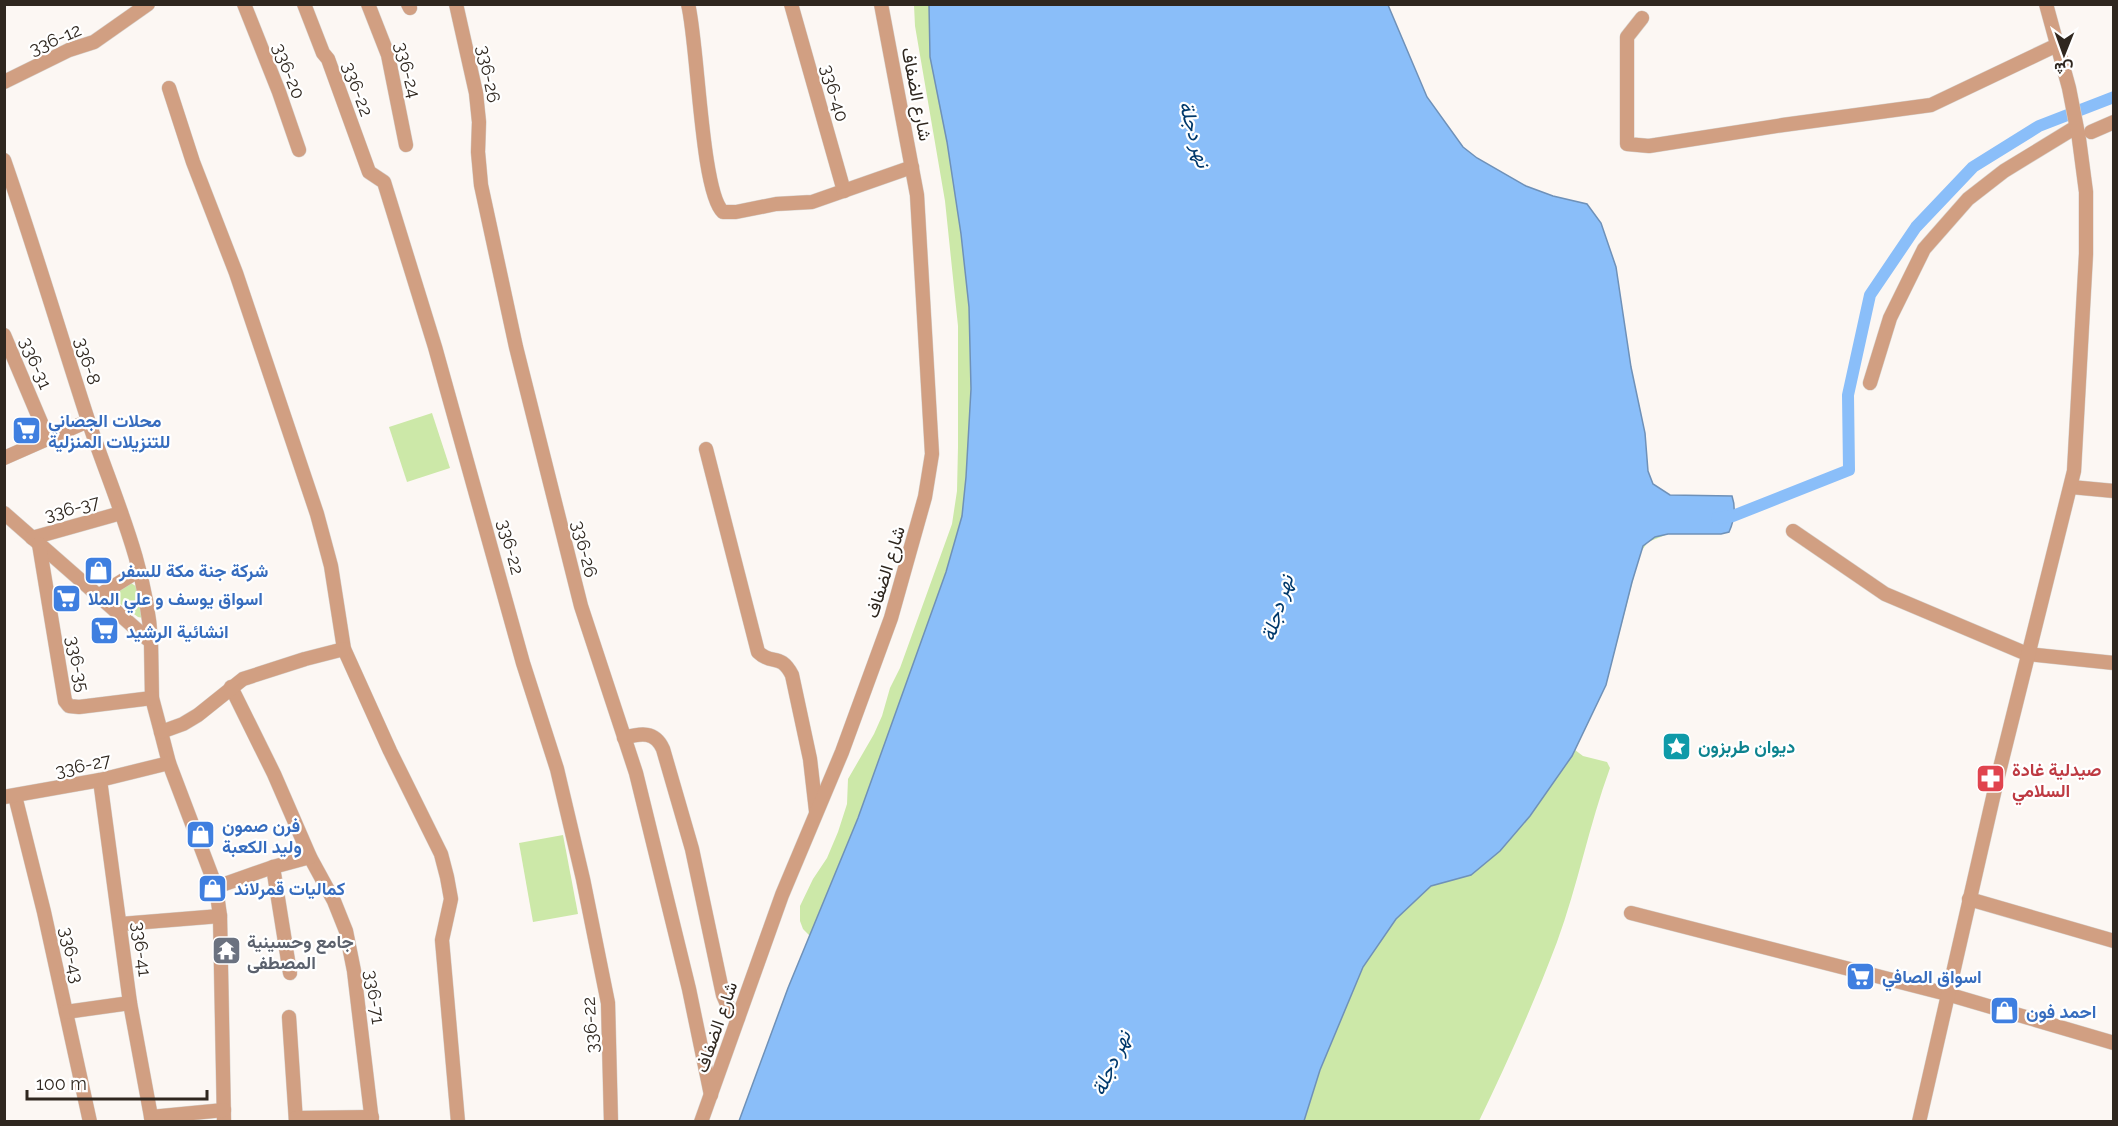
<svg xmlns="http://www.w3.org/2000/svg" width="2118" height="1126" viewBox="0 0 2118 1126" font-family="Raleway,Vazirmatn,sans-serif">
	<rect width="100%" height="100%" fill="#fcf7f3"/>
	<g fill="#cce8a8">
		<path d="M914,5h33l32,222 -14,326 -226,569 49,-134 22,-52 -7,-7 -3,-8v-15l13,-27 14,-21 11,-26 9,-28 1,-25 26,-45 8,-18 8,-28 10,-20 52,-144 5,-33 1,-44v-121l-13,-125 -30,-175z"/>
		<path d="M432,413l18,55 -43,14 -18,-55z"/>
		<path d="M1668,534l-20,8 -8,11 -34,132 -31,65 8,6 24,6 3,6c-21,57 -32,117 -53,174 -23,61 -50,121 -78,179h-175l2,-6 -1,-42 73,-144 179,-152 17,-27 61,-200 13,-13z"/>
		<path d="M131,583l6,4 6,31 -5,-1 -23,-17 -1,-7z"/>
		<path d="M563,835l15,79 -45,8 -14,-79z"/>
	</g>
	<path fill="#8abef9" stroke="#6f91b8" stroke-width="1.5" d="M929,5h459l39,92 36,50 14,11 49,28 27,10 34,8 14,19 15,44 15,100 14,66 3,38 5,13 17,11 62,1c4,12 2,25 -3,36l-8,2h-53l-13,3 -12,9 -11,36 -26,103 -34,71 -42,60 -30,35 -29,24 -40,11 -35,33 -33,48 -43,103 -16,51h-565l49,-133 70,-170 88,-246 16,-56 4,-39 5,-88 -2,-82 -8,-73 -14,-92 -17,-85z"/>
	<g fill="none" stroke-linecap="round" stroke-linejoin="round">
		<path stroke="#8abef9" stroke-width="12" d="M1717,518l16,-2 116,-46 -1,-75 22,-100 46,-68 57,-60 66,-41 75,-29"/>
		<defs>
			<g id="minor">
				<path d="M244,4l35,88 20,58"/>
				<path d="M304,4l19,49 5,6 41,113 15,10 51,165 88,316 34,106 26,110 25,124 3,119"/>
				<path d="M368,4l20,51 18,90"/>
				<path d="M408,4l2,4"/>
				<path d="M456,4l20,89 3,29 -1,30 3,33 35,162 65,259 55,167 53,216 22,106"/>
				<path d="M688,4c10,39 13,188 35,208h13l40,-8 36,-2 100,-35"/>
				<path d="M791,4l53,187"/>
				<path d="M1642,18l-15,19v107l22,2 134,-21 148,-20 126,-60"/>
				<path d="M4,82l65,-32 25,-8 54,-38"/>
				<path d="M169,88l24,74 43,111 81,241 14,52 13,83 46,102 51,103 6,23 4,22 -9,41 16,182"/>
				<path d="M2091,132l23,-10"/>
				<path d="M4,160c30,86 56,174 84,260 24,72 59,145 63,222"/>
				<path d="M4,335l44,104"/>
				<path d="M1870,383l20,-65 34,-69 44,-50 36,-28 72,-44"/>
				<path d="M706,449l52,203c14,14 22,0 34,23l18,84 6,52"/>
				<path d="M4,458l84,-37"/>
				<path d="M2071,487l43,4"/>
				<path d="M4,513l147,129 1,56 9,34 8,31 47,124 4,29 4,206"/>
				<path d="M1793,531l92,63 142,60 87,9"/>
				<path d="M32,538l89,-25"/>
				<path d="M39,544l26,157 4,5 10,1 73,-9"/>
				<path d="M98,596l40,-25"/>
				<path d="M231,687l43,87 36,83 24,44 12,30 8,40 18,151"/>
				<path d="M161,732l22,-8 15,-9 45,-36 62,-20 39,-10"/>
				<path d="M624,738c17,-5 31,-7 39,11l29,100 31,146 7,16 8,7"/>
				<path d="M100,780l30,223 22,119"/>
				<path d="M15,796l29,116 46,210"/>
				<path d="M4,797l96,-17 69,-17"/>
				<path d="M273,867l17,106"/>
				<path d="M216,887l57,-20 37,-10"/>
				<path d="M1969,899l145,42"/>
				<path d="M1631,913l316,81 167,49"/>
				<path d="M121,924l99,-8"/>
				<path d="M66,1012l64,-9"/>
				<path d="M289,1017l7,105"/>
				<path d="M151,1117l73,-7"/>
				<path d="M296,1118l76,-1"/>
				<path d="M701,1122l81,-227 60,-143 49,-134 34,-121 7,-43 -15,-259 -36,-191"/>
				<path d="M1919,1122l78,-342 77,-309 12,-217v-62l-7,-53 -10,-51 -23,-84"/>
			</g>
		</defs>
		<use href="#minor" stroke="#d7d2cd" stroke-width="15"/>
		<use href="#minor" stroke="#d19f82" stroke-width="14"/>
	</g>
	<defs>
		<symbol id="supermarket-square" viewBox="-11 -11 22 22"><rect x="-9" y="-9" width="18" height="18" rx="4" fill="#3f7fe0" stroke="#fff"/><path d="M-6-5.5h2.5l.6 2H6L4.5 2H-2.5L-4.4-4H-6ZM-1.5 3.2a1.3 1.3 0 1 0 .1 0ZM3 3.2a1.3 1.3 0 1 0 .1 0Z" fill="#fff"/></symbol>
		<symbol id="shop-square" viewBox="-11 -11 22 22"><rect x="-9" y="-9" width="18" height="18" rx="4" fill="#3f7fe0" stroke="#fff"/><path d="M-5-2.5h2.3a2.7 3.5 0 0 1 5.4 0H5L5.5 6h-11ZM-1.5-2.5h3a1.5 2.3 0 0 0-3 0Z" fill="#fff"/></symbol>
		<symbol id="sight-square" viewBox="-11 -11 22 22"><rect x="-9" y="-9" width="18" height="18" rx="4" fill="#0f9aa8" stroke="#fff"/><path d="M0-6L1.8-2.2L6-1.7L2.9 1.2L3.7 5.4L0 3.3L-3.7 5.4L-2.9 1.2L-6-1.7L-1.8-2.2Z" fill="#fff"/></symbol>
		<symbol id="pharmacy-square" viewBox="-11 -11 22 22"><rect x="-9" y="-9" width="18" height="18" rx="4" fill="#e0444e" stroke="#fff"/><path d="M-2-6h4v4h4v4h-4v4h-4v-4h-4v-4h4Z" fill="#fff"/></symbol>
		<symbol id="temple-square" viewBox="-11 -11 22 22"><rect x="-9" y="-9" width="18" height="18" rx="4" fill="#6b7280" stroke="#fff"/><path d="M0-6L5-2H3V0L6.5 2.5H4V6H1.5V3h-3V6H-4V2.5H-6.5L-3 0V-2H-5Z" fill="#fff"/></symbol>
	</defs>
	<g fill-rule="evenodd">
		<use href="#supermarket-square" x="10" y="414" width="33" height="33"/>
		<use href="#shop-square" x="82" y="554" width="33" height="33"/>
		<use href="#supermarket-square" x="50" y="582" width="33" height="33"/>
		<use href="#supermarket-square" x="88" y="614" width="33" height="33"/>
		<use href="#sight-square" x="1660" y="730" width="33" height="33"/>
		<use href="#pharmacy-square" x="1974" y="762" width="33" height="33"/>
		<use href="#shop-square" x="184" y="818" width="33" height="33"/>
		<use href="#shop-square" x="196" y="872" width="33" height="33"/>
		<use href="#temple-square" x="210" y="934" width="33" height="33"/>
		<use href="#supermarket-square" x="1844" y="960" width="33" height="33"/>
		<use href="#shop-square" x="1988" y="994" width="33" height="33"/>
	</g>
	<g text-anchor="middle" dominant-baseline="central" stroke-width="4.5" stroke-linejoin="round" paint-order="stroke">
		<g font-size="18" fill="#2f271f" stroke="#fff">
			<text transform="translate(55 39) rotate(-23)">336-12</text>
			<text transform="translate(408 70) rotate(76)">336-24</text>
			<text transform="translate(289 71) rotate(69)">336-20</text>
			<text transform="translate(489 74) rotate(79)">336-26</text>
			<text transform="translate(358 89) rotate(70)">336-22</text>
			<text transform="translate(835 93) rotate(74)">336-40</text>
			<text transform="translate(917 94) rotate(79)">شارع الضفاف</text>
			<text transform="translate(88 361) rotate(73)">336-8</text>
			<text transform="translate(36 363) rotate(67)">336-31</text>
			<text transform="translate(72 508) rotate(-15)">336-37</text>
			<text transform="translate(511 547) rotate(75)">336-22</text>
			<text transform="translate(585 549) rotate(76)">336-26</text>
			<text transform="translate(885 572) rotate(-73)">شارع الضفاف</text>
			<text transform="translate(78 664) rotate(79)">336-35</text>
			<text transform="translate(83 765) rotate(-12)">336-27</text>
			<text transform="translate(142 949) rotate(83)">336-41</text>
			<text transform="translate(72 955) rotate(78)">336-43</text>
			<text transform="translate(375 997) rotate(82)">336-71</text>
			<text transform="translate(590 1025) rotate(-94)">336-22</text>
			<text transform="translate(716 1027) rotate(-71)">شارع الضفاف</text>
		</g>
		<g font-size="18" font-weight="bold" fill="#366cbe" stroke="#fff" text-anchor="start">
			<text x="48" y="420">محلات الجصاني<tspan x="48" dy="21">للتنزيلات المنزلية</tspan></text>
			<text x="119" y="570">شركة جنة مكة للسفر</text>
			<text x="88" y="598">اسواق يوسف و علي الملا</text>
			<text x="126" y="631">انشائية الرشيد</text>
			<text x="222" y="825">فرن صمون<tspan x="222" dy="21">وليد الكعبة</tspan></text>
			<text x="234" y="888">كماليات قمرلاند</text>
			<text x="1882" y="976">اسواق الصافي</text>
			<text x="2026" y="1011">احمد فون</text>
		</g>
		<g font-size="18" font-weight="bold" fill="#0d838f" stroke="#fff" text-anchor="start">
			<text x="1698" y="746">ديوان طربزون</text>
		</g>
		<g font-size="18" font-weight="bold" fill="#be3a42" stroke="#fff" text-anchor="start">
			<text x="2012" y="769">صيدلية غادة<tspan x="2012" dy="21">السلامي</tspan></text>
		</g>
		<g font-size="18" font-weight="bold" fill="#5b616d" stroke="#fff" text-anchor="start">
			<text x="247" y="941">جامع وحسينية<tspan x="247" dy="21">المصطفى</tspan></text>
		</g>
		<g font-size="20" font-style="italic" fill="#00396c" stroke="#fff">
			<text transform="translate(1195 134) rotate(74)">نهر دجلة</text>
			<text transform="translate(1277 608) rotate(-73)">نهر دجلة</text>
			<text transform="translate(1111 1063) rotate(-66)">نهر دجلة</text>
		</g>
	</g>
	<rect width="2118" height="1126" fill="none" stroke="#2f271f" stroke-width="12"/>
	<g transform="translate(2064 54) rotate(181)" stroke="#ffffff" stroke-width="4.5" paint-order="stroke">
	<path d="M0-4.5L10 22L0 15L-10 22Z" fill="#2f271f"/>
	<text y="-9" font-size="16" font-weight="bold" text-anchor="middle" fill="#2f271f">ش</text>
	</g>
	<path d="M27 1090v9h180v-9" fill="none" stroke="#2f271f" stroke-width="3"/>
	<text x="36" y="1090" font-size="18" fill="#2f271f" stroke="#ffffff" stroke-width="4.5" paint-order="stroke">100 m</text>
</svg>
